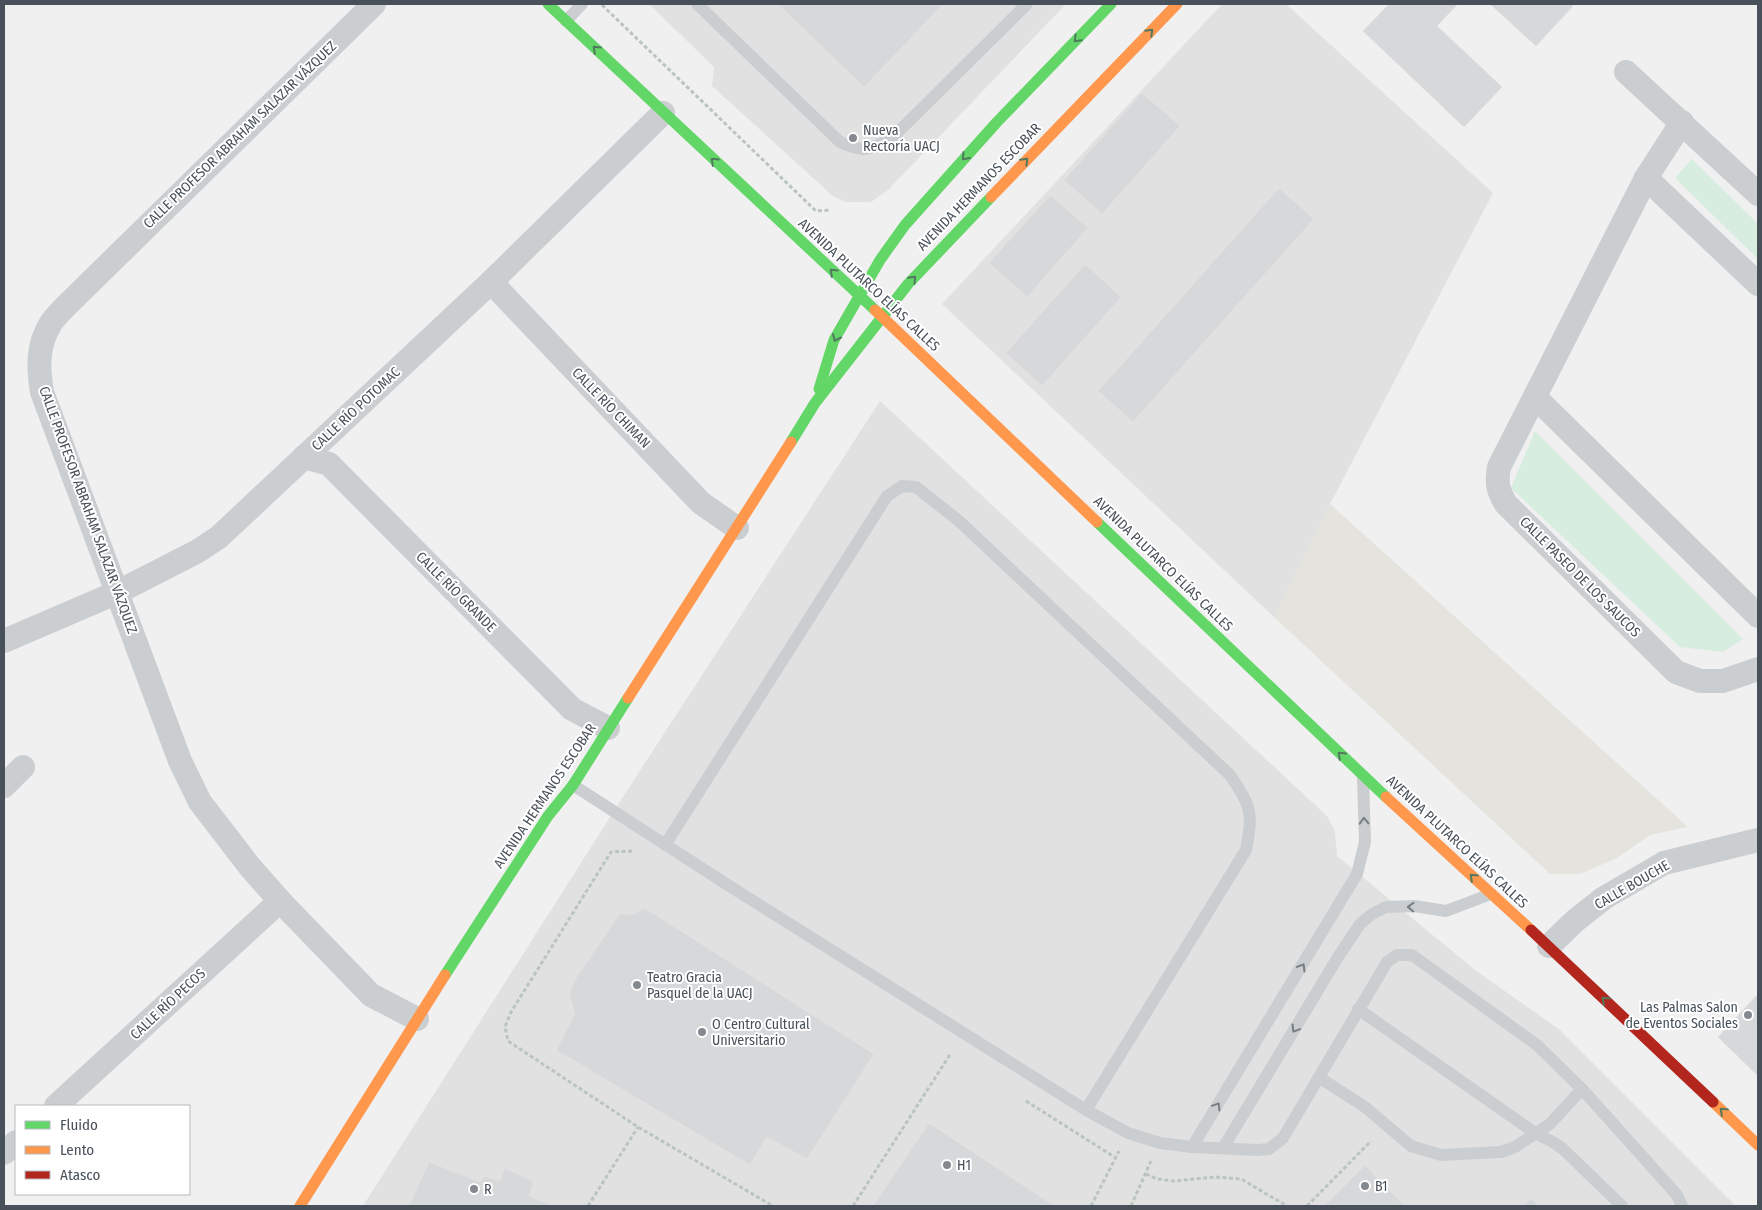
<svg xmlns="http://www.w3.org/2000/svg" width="1762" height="1210" viewBox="0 0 1762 1210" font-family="'Fira Sans Condensed',sans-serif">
	<rect width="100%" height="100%" fill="#f0f0f0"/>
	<path fill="#e5e3dd" d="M1330,504l358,323 -38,8 -33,23 -37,16h-30l-275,-256z"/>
	<g fill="#e2e1e1">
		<path d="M649,4h417l-178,186 -17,12h-25l-12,-5 -122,-111 2,-19z"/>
		<path d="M1222,4h64l207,189 -163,311 -55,114 -333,-314z"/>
		<path d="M880,401l447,415 8,15 2,25 138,114 85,60 176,176h-1373l256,-403z"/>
	</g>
	<g fill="#d6ede0">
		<path d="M1692,159l66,65v35l-83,-81z"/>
		<path d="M1535,431l208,208 -20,13 -43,-5 -169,-159z"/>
	</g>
	<g fill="#d7d8da" stroke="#e1e1e2">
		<path d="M778,4h165l-79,83z"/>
		<path d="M1389,4h69l-21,22 65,61 -38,40 -101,-96z"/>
		<path d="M1490,4h81l2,2 -37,40z"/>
		<path d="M1142,93l38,33 -78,88 -38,-34z"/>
		<path d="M1279,188l35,31 -181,203 -35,-31z"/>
		<path d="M1050,195l38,33 -61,69 -38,-34z"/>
		<path d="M1085,264l36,33 -79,89 -36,-33z"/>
		<path d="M645,908l229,146 -67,105 -40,-22 -17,28 -194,-115 19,-36 -6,-20 7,-16 44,-65 11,2z"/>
		<path d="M1758,994v82l-40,-39z"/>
		<path d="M929,1123l126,83h-182z"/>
		<path d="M429,1162l51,20 5,-6 15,5 5,-13 29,14 -5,14 23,10h-143z"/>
		<path d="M1365,1165l40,41h-81z"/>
		<path d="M1531,1198l8,8h-17z"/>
	</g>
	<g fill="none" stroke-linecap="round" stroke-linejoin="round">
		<g stroke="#bac4c1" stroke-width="3" stroke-dasharray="4 2.5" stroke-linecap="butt">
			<path d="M602,5l214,206 15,-1"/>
			<path d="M632,851l-21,1 -100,160 -6,15 3,14 130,86 135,79"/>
			<path d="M1026,1101l90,57"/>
			<path d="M1146,1174l11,5 17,2 41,-4 26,2 46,27"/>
			<path d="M588,1206l50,-79"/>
			<path d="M853,1206l98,-153"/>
			<path d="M1091,1206l28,-55"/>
			<path d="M1131,1206l20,-45"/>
			<path d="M1307,1206l64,-65"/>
		</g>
		<g stroke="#cbced0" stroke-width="12">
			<path d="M697,4l143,138c24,11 28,8 51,-3l136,-135"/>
			<path d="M566,21l16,-17"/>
			<path d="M573,785l158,102 355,223 42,23 32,10 32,4 65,3 12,-1 14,-11 104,-176 10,-7h15l125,90 45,44 95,106 5,11"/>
			<path d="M665,845l222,-349 15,-10 14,1 43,34 271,254c22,33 23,37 16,75l-160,260"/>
			<path d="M1358,1009l177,124 18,9 10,7 59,57"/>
			<path d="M1320,1078l45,29 46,39 30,9 60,-3 14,-5 35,-23 32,-35"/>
			<path d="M1192,1147l165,-273 8,-32 -2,-63"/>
			<path d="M1223,1148l115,-191 22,-33 12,-10 14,-7 28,-1 32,5 45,-17"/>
		</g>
		<g stroke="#cbced0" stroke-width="24">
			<path d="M374,4l-307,301c-6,6 -12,12 -16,18 -14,22 -13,45 -9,69l138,369 20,41 50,65 30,34 91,94 46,24"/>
			<path d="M1626,72l132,122"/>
			<path d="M1682,122l-36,56 -147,289c-3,16 -1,24 7,37l170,168 24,9h23l35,-12"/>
			<path d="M1646,178l112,106"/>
			<path d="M491,282l210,221 36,25"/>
			<path d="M1535,397l223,219"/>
			<path d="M304,457l25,7 243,245 36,19"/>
			<path d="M4,641l114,-49 80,-41 21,-14 272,-255 172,-169"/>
			<path d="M4,786l19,-19"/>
			<path d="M1549,946l27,-26 28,-22 60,-35 94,-23"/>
			<path d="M56,1106l224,-205"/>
			<path d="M4,1153l12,-11"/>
		</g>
		<g stroke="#63d668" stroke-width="11">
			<path d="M548,4l327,306"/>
			<path d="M819,389l15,-49 46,-80 25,-35 92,-103 114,-118"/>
			<path d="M791,442l24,-39 93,-119 83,-87"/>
			<path d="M1097,522l289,275"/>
			<path d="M445,975l103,-159 25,-31 55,-87"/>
		</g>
		<g stroke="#ff974d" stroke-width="11">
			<path d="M991,197l186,-193"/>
			<path d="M875,310l222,212"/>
			<path d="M628,698l163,-256"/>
			<path d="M1386,797l145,133"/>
			<path d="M1713,1102l45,43"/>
			<path d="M300,1206l145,-231"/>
		</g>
		<path stroke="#b3261e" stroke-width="11" d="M1531,930l182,172"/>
	</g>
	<defs><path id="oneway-chevron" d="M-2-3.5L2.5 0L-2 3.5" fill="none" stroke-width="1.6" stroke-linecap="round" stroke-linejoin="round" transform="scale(1.25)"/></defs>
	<g stroke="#50795e">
		<use href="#oneway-chevron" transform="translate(1150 32) rotate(-45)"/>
		<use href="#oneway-chevron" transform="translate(1077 39) rotate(134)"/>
		<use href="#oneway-chevron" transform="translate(596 49) rotate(-136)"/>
		<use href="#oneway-chevron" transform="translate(965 157) rotate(132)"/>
		<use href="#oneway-chevron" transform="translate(714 161) rotate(-137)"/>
		<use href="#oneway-chevron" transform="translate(1025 161) rotate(-46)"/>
		<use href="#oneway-chevron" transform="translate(833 272) rotate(-137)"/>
		<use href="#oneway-chevron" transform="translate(913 279) rotate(-47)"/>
		<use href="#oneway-chevron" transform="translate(836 338) rotate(114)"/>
		<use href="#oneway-chevron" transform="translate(1341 755) rotate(-136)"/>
		<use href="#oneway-chevron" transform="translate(1473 877) rotate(-137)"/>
		<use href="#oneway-chevron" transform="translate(1605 1000) rotate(-137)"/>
		<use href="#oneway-chevron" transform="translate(1723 1111) rotate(-137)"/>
	</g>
	<g stroke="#767d83">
		<use href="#oneway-chevron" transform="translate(1364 821) rotate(-92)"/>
		<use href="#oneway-chevron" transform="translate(1411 907) rotate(-178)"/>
		<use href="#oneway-chevron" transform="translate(1302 967) rotate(-59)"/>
		<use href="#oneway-chevron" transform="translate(1295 1029) rotate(121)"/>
		<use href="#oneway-chevron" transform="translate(1217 1106) rotate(-59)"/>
	</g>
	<g fill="#83898e" stroke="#fff" stroke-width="2">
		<circle cx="853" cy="138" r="5"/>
		<circle cx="637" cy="985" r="5"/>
		<circle cx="1748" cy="1015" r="5"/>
		<circle cx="702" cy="1032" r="5"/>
		<circle cx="947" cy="1165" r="5"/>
		<circle cx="1365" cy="1186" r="5"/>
		<circle cx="474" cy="1189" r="5"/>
	</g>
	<g text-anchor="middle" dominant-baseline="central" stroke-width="4" stroke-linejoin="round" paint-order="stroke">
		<g font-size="14" fill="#48515a" stroke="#fff" text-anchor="start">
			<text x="863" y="130">Nueva<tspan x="863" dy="16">Rectoría UACJ</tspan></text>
			<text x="647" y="977">Teatro Gracia<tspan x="647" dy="16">Pasquel de la UACJ</tspan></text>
			<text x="1738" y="1007" text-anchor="end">Las Palmas Salon<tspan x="1738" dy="16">de Eventos Sociales</tspan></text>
			<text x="712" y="1024">O Centro Cultural<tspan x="712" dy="16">Universitario</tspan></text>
			<text x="957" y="1165">H1</text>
			<text x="1375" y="1186">B1</text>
			<text x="484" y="1189">R</text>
		</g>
		<g font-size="14" fill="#48515a" stroke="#fff">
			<text transform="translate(240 135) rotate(-44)">CALLE PROFESOR ABRAHAM SALAZAR VÁZQUEZ</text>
			<text transform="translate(979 187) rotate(-46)">AVENIDA HERMANOS ESCOBAR</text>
			<text transform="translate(869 285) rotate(43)">AVENIDA PLUTARCO ELÍAS CALLES</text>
			<text transform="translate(611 408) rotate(46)">CALLE RÍO CHIMAN</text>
			<text transform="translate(356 409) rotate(-43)">CALLE RÍO POTOMAC</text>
			<text transform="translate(88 510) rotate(70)">CALLE PROFESOR ABRAHAM SALAZAR VÁZQUEZ</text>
			<text transform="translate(1163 564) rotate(44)">AVENIDA PLUTARCO ELÍAS CALLES</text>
			<text transform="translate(1580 577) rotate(45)">CALLE PASEO DE LOS SAUCOS</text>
			<text transform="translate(456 592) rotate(45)">CALLE RÍO GRANDE</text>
			<text transform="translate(545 796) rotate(-56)">AVENIDA HERMANOS ESCOBAR</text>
			<text transform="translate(1457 842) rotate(43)">AVENIDA PLUTARCO ELÍAS CALLES</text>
			<text transform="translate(1632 885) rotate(-30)">CALLE BOUCHE</text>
			<text transform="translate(168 1004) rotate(-43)">CALLE RÍO PECOS</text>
		</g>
	</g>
	<rect width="1762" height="1210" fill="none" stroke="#48515a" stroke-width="10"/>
	<rect x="15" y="1105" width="175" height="90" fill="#ffffff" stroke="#b6b9bd"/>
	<rect x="25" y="1121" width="25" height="8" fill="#63d668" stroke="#b6b9bd"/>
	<text x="60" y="1130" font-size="15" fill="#48515a">Fluido</text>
	<rect x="25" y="1146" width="25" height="8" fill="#ff974d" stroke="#b6b9bd"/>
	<text x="60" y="1155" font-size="15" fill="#48515a">Lento</text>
	<rect x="25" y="1171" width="25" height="8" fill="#b3261e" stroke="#b6b9bd"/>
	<text x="60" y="1180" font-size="15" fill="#48515a">Atasco</text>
</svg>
